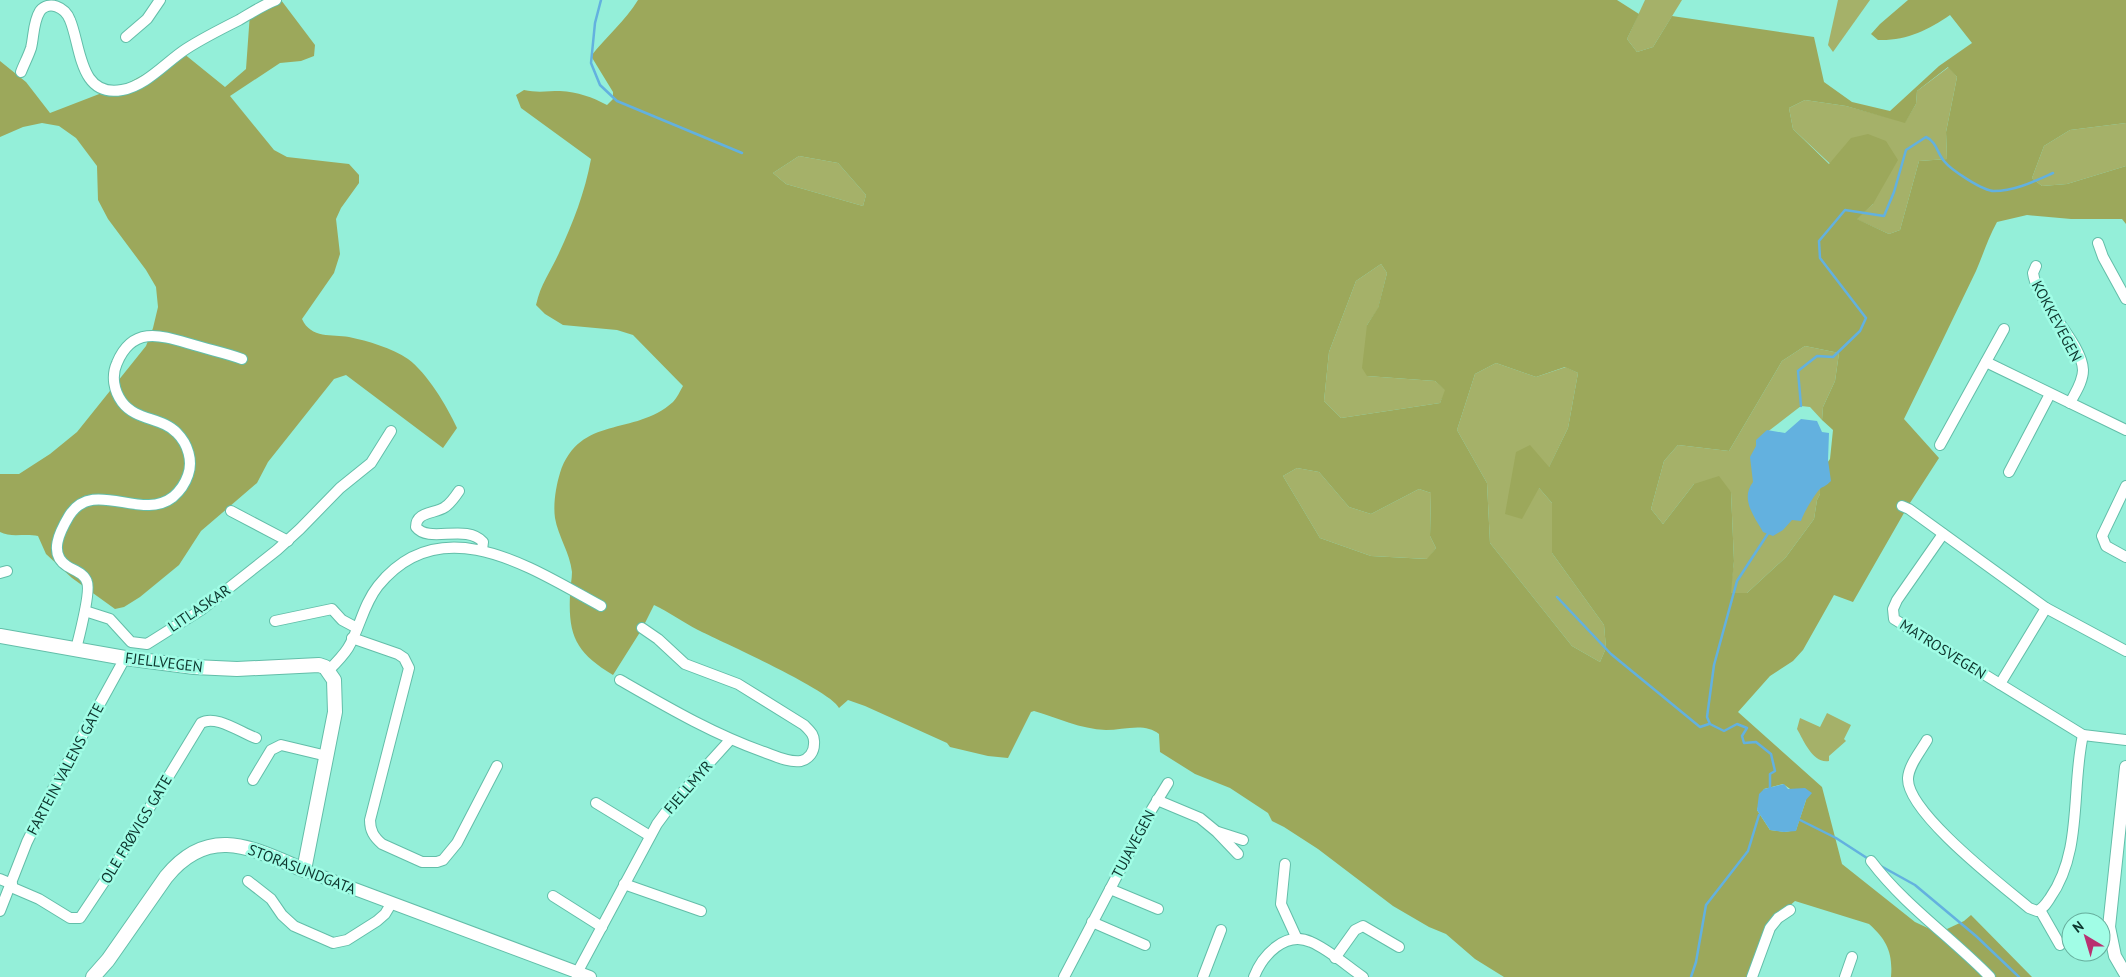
<svg xmlns="http://www.w3.org/2000/svg" width="2126" height="977" viewBox="0 0 2126 977" font-family="'PT Sans',sans-serif">
	<rect width="100%" height="100%" fill="#94efd9"/>
	<g fill="#a5b169">
		<path d="M1645,0h37l-29,47 -16,5 -10,-13z"/>
		<path d="M1838,0h32l-37,52 -5,-7z"/>
		<path d="M1949,67l8,10 -11,55 1,27 -28,2 -19,69 -11,4 -33,-15 17,-15 -80,-75 -4,-21 16,-8 41,6 59,16 11,-18 1,-13z"/>
		<path d="M2126,123v43l-59,18 -25,2 -10,-8 12,-32 26,-16z"/>
		<path d="M799,156l39,7 28,32 -3,11 -77,-22 -13,-11z"/>
		<path d="M1381,264l6,9 -9,36 -11,16v51l68,5 11,9 -6,13 -99,15 -17,-17 5,-49 27,-71z"/>
		<path d="M1805,346l34,7 -4,28 -12,26 -1,13 -12,-13 -9,-1 -39,30 58,37v21l-3,6 -3,19 -28,38 -39,36h-17l4,-32 -3,-69 -37,-8 -31,40 -12,-15 13,-48 14,-16 51,6 53,-90z"/>
		<path d="M1496,363l40,14 30,-10 12,6 -10,55 -29,60 13,15v50l52,72 2,23 -6,14 -28,-16 -82,-103 -3,-60 -30,-53 18,-56z"/>
		<path d="M1297,468l22,4 30,35 22,7 48,-25 12,4 -1,43 6,12 -8,11 -57,-3 -51,-18 -37,-62z"/>
		<path d="M1827,713l24,12 -7,14 2,2 -17,15v5c-16,3 -25,-20 -32,-32l3,-11 20,9z"/>
	</g>
	<g fill="#9ca85b" fill-rule="evenodd">
		<path d="M274,0h7l34,45 -1,11 -13,5 -21,2 -50,33 44,54 13,7 62,7 10,11v8l-18,25 -5,11 4,35 -6,19 -32,46c9,20 30,15 47,18 19,4 43,11 59,22 19,14 39,47 49,69l-14,20 -97,-73 -12,4 -66,83 -11,21 -56,48 -22,34 -39,32 -16,10 -9,2 -43,-31 -26,-24 -8,-18c-13,-3 -27,2 -38,-4v-58h19l31,-20 27,-22 69,-86 7,-18 5,-21 -2,-20 -10,-17 -38,-51 -10,-19 -1,-34 -21,-28 -17,-12 -17,-3 -19,4 -23,10v-76l26,21 24,31 57,-22 10,-2 66,-36 42,34 21,-18 4,-56z"/>
		<path d="M638,0h979l22,14 -12,25 10,13 16,-5 19,-31 142,21 10,45 28,20 38,9 49,-45 33,-23 -22,-28c-22,15 -44,26 -72,25l-7,-6 9,-10 28,-24h218v123l-56,7 -26,16 -12,32 10,8 25,-2 59,-18v58l-4,-5h-51l-44,-4 -30,7c-9,16 -14,33 -21,49 -24,50 -48,99 -72,148l35,39 -31,48 -55,96 -19,-7 -31,55 -10,11 -23,15 -32,36 84,75 20,77 73,58 17,8 15,-1 17,-8 7,-6 61,62h-141c2,-24 -4,-37 -22,-53l-74,-23 -15,13 -24,63h-252l-29,-18 -29,-25 -17,-7 -36,-21 -75,-57 -34,-22 -12,-6 -4,-8 -38,-25 -35,-14 -35,-22 -1,-18c-14,-12 -36,-4 -53,-4 -26,-1 -48,-12 -72,-19l-3,1 -23,46 -20,-2 -38,-9 -3,-4 -82,-37 -17,-6 -9,8c-7,-17 -119,-67 -141,-78 -15,-8 -29,-18 -44,-25l-12,24 -29,46c-36,-22 -45,-38 -43,-80 0,-8 2,-16 2,-23 -2,-19 -14,-36 -17,-54 -2,-14 1,-32 5,-45 20,-59 74,-36 113,-71 4,-4 7,-11 10,-16l-50,-51 -16,-5 -54,-5 -18,-11 -9,-9c5,-22 14,-32 23,-52 14,-30 26,-61 32,-94l-70,-51 -5,-13 8,-5c13,3 24,1 36,1 18,1 32,6 47,14l6,-6v-7l-22,-36c15,-19 34,-35 47,-56zM1948,67l9,10 -11,55 1,27 -28,2 -19,69 -11,4 -32,-15 16,-15 25,-44 -12,-19 -18,-7 -17,4 -22,26 -36,-35 -4,-21 16,-8 41,6 59,17 11,-19 1,-13zM799,156l39,7 28,32 -3,11 -77,-22 -13,-11zM1381,264l6,9 -9,35 -11,17 -5,43 5,8 68,5 10,9 -5,13 -99,15 -17,-17 5,-49 27,-71zM1805,346l34,7 -4,28 -12,26 -1,13 11,10 -3,29 -10,14v21l-3,6 -3,19 -28,38 -39,36h-16l3,-32 -3,-69 -12,-16 -25,8 -31,40 -12,-15 13,-48 14,-16 51,6 53,-90zM1496,363l40,14 29,-10 13,6 -10,55 -19,39 -19,-22 -14,7 -11,62 17,5 17,-31 13,15v50l52,72 2,23 -6,14 -28,-16 -82,-103 -3,-60 -30,-53 18,-56zM1297,468l22,4 30,35 22,7 48,-25 12,4 -1,43 6,12 -9,11 -56,-3 -51,-18 -37,-62zM1783,784l23,16 -10,30 -11,2 -15,-2 -13,-20 7,-21z"/>
	</g>
	<g fill="#63b1df">
		<path d="M1801,419l16,2 5,11 7,1 -1,27 3,21c-4,4 -6,5 -10,7 -6,5 -18,26 -20,33l-9,-1 -9,10 -10,6 -10,-4c-9,-16 -23,-33 -10,-50l-3,-25 6,-11v-6l11,-10 18,3z"/>
		<path d="M1784,784l4,5 17,-1 7,5 -6,7 -10,31 -12,1 -14,-2 -13,-20 2,-16 5,-5z"/>
	</g>
	<g fill="none" stroke-linecap="round" stroke-linejoin="round">
		<g stroke="#63b1df" stroke-width="2.5">
			<path d="M601,0l-6,23 -4,40 9,22 17,16 125,52"/>
			<path d="M1801,406l-3,-35 19,-15 16,1 27,-26 6,-13 -46,-60 -1,-17 26,-31 39,6 10,-24 12,-42 20,-13c11,5 11,16 18,24 7,9 39,30 50,30 21,0 41,-10 59,-18"/>
			<path d="M1769,532l-32,49 -23,84 -7,52 3,7 14,7 13,-7 10,4 -5,8 2,7 12,-1 15,12 4,17 -5,3v13"/>
			<path d="M1557,597l54,57 89,73 9,-3"/>
			<path d="M1800,820l36,18 34,22"/>
			<path d="M1879,865l36,20 61,51 43,41"/>
			<path d="M1691,977l5,-15 10,-57 42,-54 11,-36"/>
		</g>
		<defs>
			<g id="minor">
				<path d="M126,37l21,-18 13,-19"/>
				<path d="M21,72c3,-8 7,-15 10,-24 3,-12 2,-26 9,-37 9,-11 25,-4 30,9 11,26 9,78 52,70 24,-4 44,-28 64,-41 17,-11 35,-20 53,-29 12,-7 24,-15 37,-20"/>
				<path d="M2098,243l5,14 23,42"/>
				<path d="M2036,266l-3,7c4,30 49,69 50,97 0,12 -8,23 -13,33"/>
				<path d="M1986,362l140,68"/>
				<path d="M1940,445l64,-116"/>
				<path d="M2009,472l41,-78"/>
				<path d="M2126,486l-24,50 4,10 20,11"/>
				<path d="M459,491c-4,6 -8,12 -14,16 -10,7 -29,4 -29,20 13,17 50,-4 67,15l-1,8"/>
				<path d="M1902,506l7,3 137,99 -46,76"/>
				<path d="M231,511l57,30"/>
				<path d="M1943,534l-46,66 -4,9 1,10 189,116 43,5"/>
				<path d="M0,573l7,-2"/>
				<path d="M2046,608l80,43"/>
				<path d="M85,611l25,8 21,23 16,2 54,-34 76,-60 23,-21 40,-41 31,-25 20,-32"/>
				<path d="M275,621l57,-12 10,11 15,8"/>
				<path d="M352,638l46,16 6,4 5,10 -39,152c0,11 4,17 12,24l40,18h15l6,-2 14,-17 40,-77"/>
				<path d="M76,649c3,-12 15,-57 11,-67 -3,-9 -12,-11 -20,-16 -19,-12 -7,-35 2,-50 24,-39 72,6 104,-19 7,-6 12,-13 15,-22 5,-14 0,-31 -11,-42 -15,-16 -41,-12 -55,-31 -8,-11 -11,-26 -5,-39 16,-39 46,-27 77,-18 16,5 32,8 48,14"/>
				<path d="M328,671c7,-7 15,-15 20,-23 12,-20 15,-43 30,-62 64,-80 156,-16 223,20"/>
				<path d="M620,680c47,27 93,54 144,72 11,4 25,11 37,9 8,-2 13,-9 13,-17 1,-9 -4,-13 -10,-19l-66,-41 -53,-20 -27,-25 -16,-11"/>
				<path d="M1927,740c-7,12 -18,25 -19,38 -2,34 95,108 121,130l8,3c6,-2 9,-7 13,-13 33,-47 21,-110 33,-163"/>
				<path d="M253,780l18,-30 10,-5 46,11"/>
				<path d="M1157,800l43,18 17,14 21,22"/>
				<path d="M596,803l54,33"/>
				<path d="M1218,832l25,8"/>
				<path d="M1871,861c34,45 80,76 119,116"/>
				<path d="M1285,864l-4,40 16,35"/>
				<path d="M0,879l12,5"/>
				<path d="M248,881l23,18 11,16 12,11 39,17 14,-3 30,-19 8,-7 6,-10"/>
				<path d="M624,884l77,27"/>
				<path d="M11,887l28,12 31,19h10l28,-42 93,-153c15,-9 40,10 55,15"/>
				<path d="M1110,889l48,20"/>
				<path d="M553,896l49,31"/>
				<path d="M2040,910l20,35"/>
				<path d="M0,911l27,-69 26,-53 72,-131"/>
				<path d="M1092,922l53,23"/>
				<path d="M1335,958l20,-28 8,-4 36,21"/>
				<path d="M577,977v-4l80,-149 14,-19 59,-65"/>
				<path d="M1064,977l88,-168 16,-26"/>
				<path d="M1203,977l18,-47"/>
				<path d="M1254,977c8,-21 31,-47 57,-35 17,7 36,24 52,35"/>
				<path d="M1752,977l18,-49 8,-10 12,-8"/>
				<path d="M1845,977l7,-20"/>
			</g>
			<g id="tertiary">
				<path d="M2126,767l-17,160 6,29 11,19"/>
				<path d="M304,870l286,107"/>
			</g>
			<path id="secondary" d="M0,636l125,22 69,9 43,2 82,-4 6,2 9,13 1,32 -31,158c-52,-22 -95,-46 -138,7l-58,83 -15,17"/>
		</defs>
		<use href="#minor" stroke="#63bea9" stroke-width="12"/>
		<use href="#tertiary" stroke="#63bea9" stroke-width="14"/>
		<use href="#secondary" stroke="#63bea9" stroke-width="16"/>
		<use href="#minor" stroke="#fff" stroke-width="10"/>
		<use href="#tertiary" stroke="#fff" stroke-width="12"/>
		<use href="#secondary" stroke="#fff" stroke-width="14"/>
	</g>
	<g text-anchor="middle" dominant-baseline="central" stroke-width="5" stroke-linejoin="round" paint-order="stroke">
		<g font-size="15" fill="#0d352d" stroke="#a1fde6">
			<text transform="translate(2057 321) rotate(62)">KOKKEVEGEN</text>
			<text transform="translate(199 608) rotate(-34)">LITLASKAR</text>
			<text transform="translate(1943 649) rotate(32)">MATROSVEGEN</text>
			<text transform="translate(164 662) rotate(7)">FJELLVEGEN</text>
			<text transform="translate(65 769) rotate(-62)">FARTEIN VALENS GATE</text>
			<text transform="translate(688 787) rotate(-49)">FJELLMYR</text>
			<text transform="translate(136 829) rotate(-59)">OLE FRØVIGS GATE</text>
			<text transform="translate(1133 844) rotate(-62)">TUJAVEGEN</text>
			<text transform="translate(302 869) rotate(21)">STORASUNDGATA</text>
		</g>
	</g>
	<g transform="translate(2086 937) rotate(322)"><circle r="24" fill="#a1fde6" stroke="#66ad9c"/>
	<path d="M0-4L9 19L0 12L-9 19Z" fill="#b93171"/>
	<text y="-8" font-size="14" font-weight="bold" text-anchor="middle" fill="#0d352d">N</text>
	</g>
</svg>
